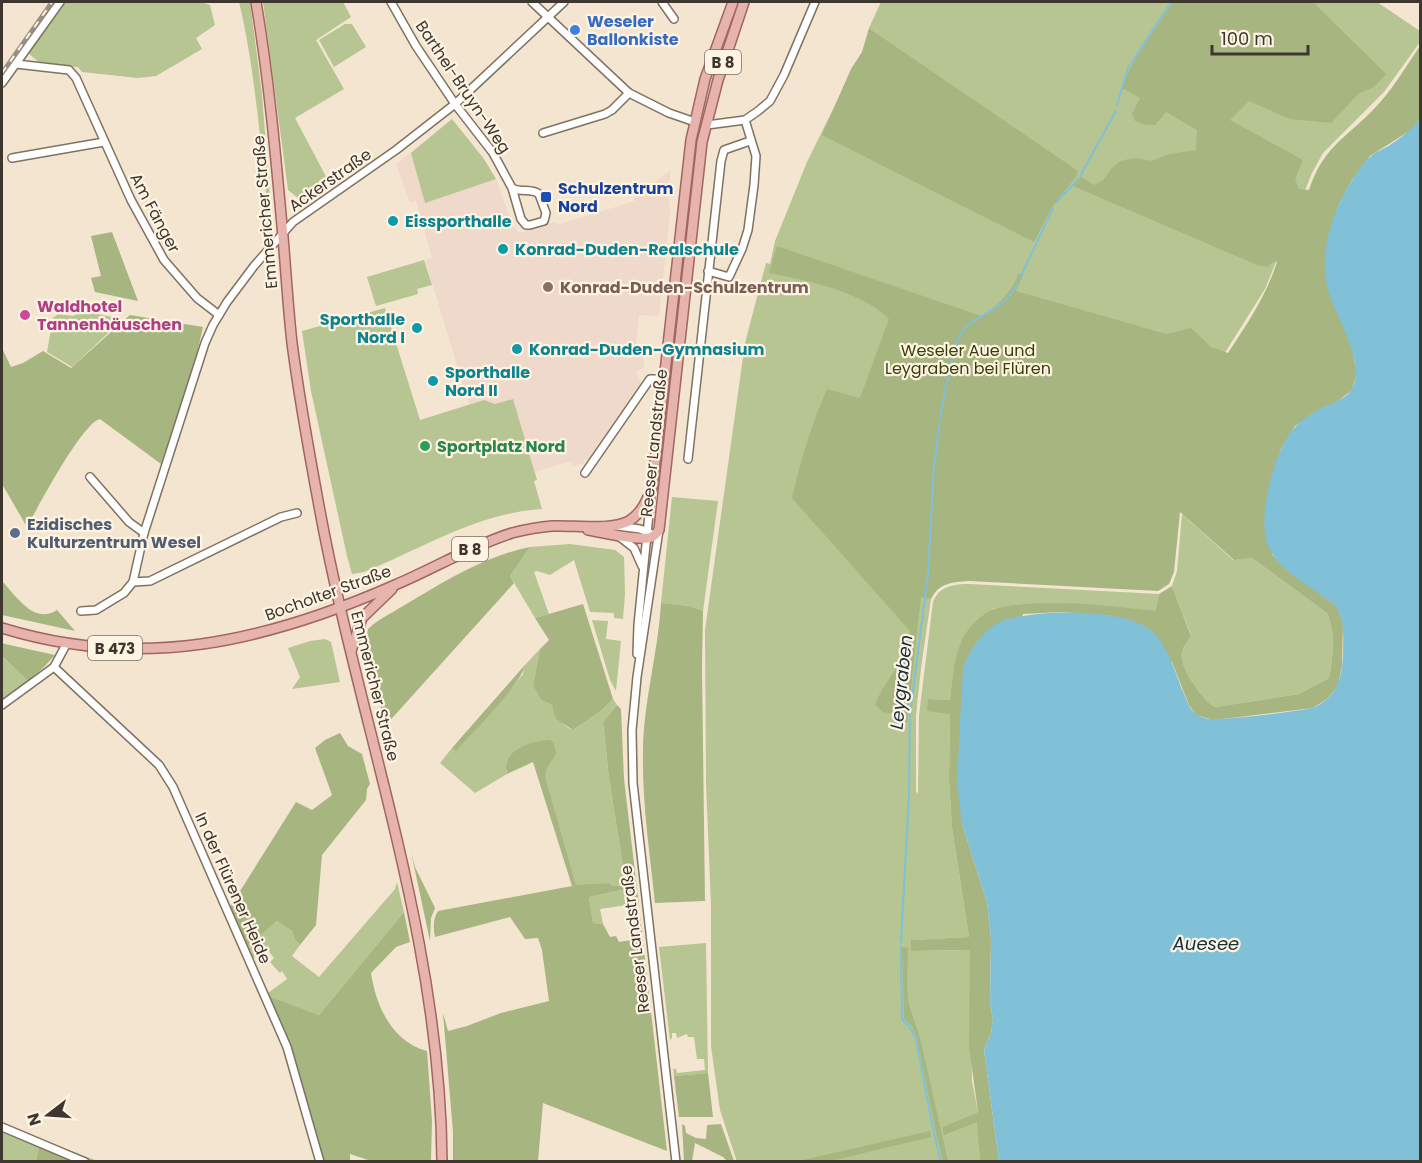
<svg xmlns="http://www.w3.org/2000/svg" width="1422" height="1163" viewBox="0 0 1422 1163" font-family="Poppins,sans-serif">
	<rect width="100%" height="100%" fill="#f4e5d1"/>
	<path fill="#eed9cb" d="M452,119l32,40 12,20 17,47 7,7 36,-11 1,3 78,-24 -1,-3 37,-28 -3,23 2,20 -11,103 -20,-1 -4,38 8,1 1,14 -8,3 6,16 -53,72h-5l1,4 -12,3 -2,-5 -36,11 -22,-73 -18,5 -11,-4 -15,4 -44,-144 7,-2 -16,-57 -6,1 -14,-38z"/>
	<g fill="#b6c591">
		<path d="M63,2h138l9,3 5,20 -19,13 6,11 -46,27 -18,2 -56,-6 -4,-5 -37,-3 -14,-12z"/>
		<path d="M239,2h11l12,92 11,142 -4,-1c-5,-12 -2,-40 -4,-55 -7,-60 -12,-120 -26,-178z"/>
		<path d="M263,2h80l8,15 -35,23 28,49 -49,29 36,68 -28,16 -15,-12z"/>
		<path d="M881,2h496l43,29v11l-36,50 -61,61 -11,20 -47,116 -39,62 -264,226 -23,8 -10,14h2l-10,69 -5,48v76l2,1 1,-78 14,-113c6,-16 21,-18 37,-18l189,10 -2,18c-55,-7 -110,-12 -165,-3l-38,58 -4,33 -22,-1 22,14 -1,67 3,48 17,109 -58,3v11l59,-1 2,131 6,31 -36,15 3,9 33,-15 2,40 -243,1 -17,-52 -9,-64v-140l-5,-123 -1,-153 40,-287 21,-80 4,1 5,-23 32,-79 33,-67 237,76 -208,-143z"/>
		<path d="M345,24h7l14,23 -32,20 -15,-27z"/>
		<path d="M452,119l32,40 12,20 -71,24 -14,-50z"/>
		<path d="M424,260l8,25 -15,4 1,5 -42,12 -9,-29z"/>
		<path d="M385,308l35,112 64,-20 11,4 18,-5 24,81 -3,1 8,28c-65,4 -119,39 -178,63l-12,2 -5,-18 -36,-165 -9,-60z"/>
		<path d="M82,311l41,8 -51,48 -25,-15 6,-34 5,-4 15,2z"/>
		<path d="M672,497l46,4 -15,110 -13,-5 -29,-3z"/>
		<path d="M1182,514l51,46 19,-2 75,55c9,22 6,42 2,65l-30,16 -84,13c-12,-6 -37,-41 -33,-55 1,-5 6,-12 9,-17l-19,-49 5,-15z"/>
		<path d="M570,544l45,6 9,7 1,37 -2,25 -9,-1v-5l-24,-1 -16,-52 -24,15 -13,-4 -3,1 15,42 -14,4 -25,-42 20,-29z"/>
		<path d="M592,620l16,1 -2,18 15,2 -5,50 -6,-11z"/>
		<path d="M325,639l6,3 9,40 -48,7 8,-12 -12,-29 22,-7z"/>
		<path d="M540,649l-7,37 8,14 11,5c5,12 9,20 21,25l28,-19 12,-12 4,6 -14,19 6,54 17,107 -13,1 -4,-3 -33,3 -30,-107 1,-10 6,-10 -6,-19 -28,8 -13,23 1,3 -32,19 -35,-30 12,-15 4,2 57,-63 10,-13 1,-8z"/>
		<path d="M2,656l26,25 -26,18z"/>
		<path d="M397,882l7,30 -85,103 -50,-19 -1,-3 19,-14 -5,-8 -2,2 -10,-11 4,-4 -6,-8h-4l-12,9 -5,-12 30,-26 15,10 3,9 5,5 -8,11 27,21 76,-88z"/>
		<path d="M631,888l2,16 -33,5 3,15 -10,-1 -4,-26z"/>
		<path d="M706,943l2,130 -34,3 -1,-7h3l1,4 28,-3 -1,-11h-7l-3,-22h-6l-1,-3 -10,4 -1,-5h-4v5l-2,2 -11,-93z"/>
		<path d="M2,1132l37,15 -3,14h-34z"/>
	</g>
	<g fill="#a7b581">
		<path d="M1172,2h141l73,72 -12,13 -16,7 -27,29 -41,-4 -41,-18 -19,19 73,40 -8,19 4,10 10,1c14,-42 34,-50 63,-79 19,-19 33,-43 48,-65v73l-9,11 -41,26 -18,24 -13,24 -10,32 28,137 -5,17 -14,11 -23,11 -20,14 -14,23 -9,29v76l13,14 52,38 6,17 -1,42 -4,21 -11,13 -14,9 -98,12 -9,-2 -10,-3 -7,-10 -17,-43 -60,-46 -50,-4 -39,2 -61,210 25,78 4,36 -1,65 3,16 -2,14 -7,17 15,111h-19l-3,-39 -33,14 -2,-9 36,-15 -9,-65 1,-97 -59,1v-11l58,-3 -17,-109 -3,-48 1,-66 -23,-3 1,-12 22,1c3,-25 4,-55 22,-75 5,-5 15,-14 22,-16 44,-12 117,-3 162,2l3,-17 13,-8 19,50c-3,4 -8,11 -9,16 -4,14 21,49 33,55l84,-13 30,-16c4,-23 7,-43 -2,-65l-75,-55 -18,2 -54,-48 -6,60 -5,12 -11,7 -189,-10c-17,1 -30,2 -38,18l-10,-2 -14,126 -5,-2 -1,-6 -18,-3 -8,-7c9,-25 34,-46 35,-74l-118,-133c9,-38 19,-73 35,-109l33,9 29,-79c-26,-27 -83,-39 -120,-46l8,-27 204,70c18,-11 30,-23 38,-43l4,2 -7,16 150,43 25,-6 20,19 17,6c20,-30 38,-57 49,-91l-2,-1 -8,6 -10,-2 -184,-79 8,-9 13,8c15,-6 10,-10 20,-19 10,-9 25,-9 37,-5l19,-7 26,-4 1,-20 -31,-18 -11,13h-9l-11,-4 -3,-7 8,-16 -18,-10c11,-33 34,-57 50,-86z"/>
		<path d="M869,28l209,143 -2,6 -24,30 -18,35 -212,-107 29,-66 11,-17z"/>
		<path d="M112,232l26,69 -43,-9 -4,-14 10,-2 -10,-40z"/>
		<path d="M130,315l73,12 -8,35 -34,102 -61,-45c-18,4 -62,88 -73,108l-25,-43v-136l9,19 12,-4 20,-12 28,17z"/>
		<path d="M530,547l-20,29 4,7 -129,143 -19,-84 2,-13c10,-10 24,-16 35,-23 39,-23 81,-50 127,-59z"/>
		<path d="M2,581c14,15 32,44 55,29l18,21 -73,-16z"/>
		<path d="M661,603l29,3 13,5 -1,56 3,234 -50,2c-5,-49 -13,-100 -12,-150 0,-50 15,-99 18,-150z"/>
		<path d="M583,604l30,95 -12,12 -28,19 -17,-11 -4,-14 -11,-5 -8,-14 7,-37 9,-9 -14,-22z"/>
		<path d="M2,643l3,1 50,11 -11,12 -16,14 -26,-25z"/>
		<path d="M524,666c0,16 -55,70 -68,85l-4,-3z"/>
		<path d="M617,705l4,4 3,70 15,127 -3,1 -3,-3 -2,-16 -42,9 4,26 10,1 7,13 6,-1 3,6 18,-3 -3,-21 1,-2h5l27,235 -124,-48 -5,58h-85v-29l-10,-119 5,18 19,-5 34,-13 48,-12 -7,-51 -4,-12 -13,1 -15,-22 -75,20c-2,-9 -2,-19 3,-26l134,-25 -39,-124 -26,12c-5,-24 20,-31 40,-34h4l3,4 2,10 -9,15 -1,10 30,106 33,-2 4,3 13,-1 -17,-107 -6,-55z"/>
		<path d="M340,733l8,13 14,8 8,30 -3,5 -1,11 -44,55 -6,70 -16,20 -5,-5 -3,-9 -15,-10 -30,26 -17,-40 66,-105 16,8 20,-15 -17,-47 10,-8z"/>
		<path d="M411,852l4,15 20,41 -4,10 -1,23z"/>
		<path d="M404,912l6,30 -14,5 -25,26c5,33 21,69 56,78l5,70 -1,40h-60l-21,-7v7h-26l-33,-113 -22,-52 50,19z"/>
		<path d="M902,947l6,1 -1,38 2,19 11,33 28,123h-5l-8,-32 -18,-91 -5,-12 -8,-7z"/>
		<path d="M708,1073l5,44h-34l-5,-41z"/>
		<path d="M682,1124l3,2 1,7 10,5 10,1 1,-14 14,-1 13,37h-7l-4,-4 -28,-14 -3,18h-8z"/>
		<path d="M10,1127l87,34h-61l3,-14 -32,-13z"/>
		<path d="M930,1131l1,6 -101,24h-31z"/>
	</g>
	<path fill="#80c1d8" d="M1420,119v1042h-421l-15,-111 7,-17 2,-14 -3,-16 1,-65 -4,-36 -25,-78 -5,-43 6,-114c7,-17 18,-35 35,-44 30,-15 125,-15 151,6 18,14 25,40 33,60 4,8 6,19 14,25 4,3 11,5 16,5 12,1 93,-8 103,-12 4,-2 10,-6 14,-10 11,-11 13,-27 14,-42 0,-15 2,-32 -5,-45 -3,-7 -11,-11 -17,-15 -22,-16 -53,-32 -56,-62 -4,-29 11,-88 32,-108 5,-5 12,-10 19,-14 12,-7 31,-11 37,-24 12,-28 -18,-71 -25,-98 -10,-35 5,-80 25,-110 4,-7 11,-17 17,-22 5,-5 14,-8 20,-12 12,-8 21,-15 30,-26z"/>
	<g fill="none" stroke-linecap="round" stroke-linejoin="round">
		<g stroke="#80c1d8" stroke-width="2">
			<path d="M1117,105l11,-37 43,-66"/>
			<path d="M1080,176l36,-65"/>
			<path d="M1056,203l22,-24"/>
			<path d="M1020,278l33,-70"/>
			<path d="M940,419c3,-17 13,-79 24,-90 17,-16 41,-21 53,-44"/>
			<path d="M901,942l8,-147 1,-81 18,-140 6,-107 5,-43"/>
			<path d="M901,947l1,72 8,8 6,12 17,90 8,33"/>
		</g>
		<defs>
			<g id="minor">
				<path d="M391,2l25,44 39,58 38,49 19,35 9,31 5,6h4l14,-4 2,-8 -7,-19c-7,-6 -18,-1 -27,-6"/>
				<path d="M532,2l97,91 40,20 26,9"/>
				<path d="M662,2l12,17"/>
				<path d="M16,64l53,6 7,8 55,122 33,60 33,38 22,17"/>
				<path d="M2,83l58,-81"/>
				<path d="M707,125l38,-5 13,-9 12,-10 14,-26 31,-73"/>
				<path d="M543,133l62,-19 7,-4 17,-17"/>
				<path d="M12,158l92,-16"/>
				<path d="M708,271l21,6 13,-28 6,-19 6,-45 2,-29 -11,-36"/>
				<path d="M688,459l33,-298 3,-11 26,-9"/>
				<path d="M585,473l65,-94h14"/>
				<path d="M90,477l39,45 15,11"/>
				<path d="M617,526l23,3 10,4"/>
				<path d="M659,530l-22,147 -5,53 1,53 43,379"/>
				<path d="M621,538l13,10 8,18"/>
				<path d="M133,582l17,-1 131,-64 16,-4"/>
				<path d="M81,611l15,-1 28,-17 9,-11 11,-49 61,-190 8,-18 14,-23 27,-36 39,-44 103,-72 59,-46 109,-102"/>
				<path d="M637,654l1,-29 13,-131"/>
				<path d="M54,667l105,98 14,22 114,260 33,115"/>
				<path d="M2,705l52,-38 13,-24"/>
				<path d="M2,1127l83,35"/>
			</g>
			<g id="major">
				<path d="M256,2c13,77 20,156 27,235 3,35 5,70 9,106 7,54 17,109 27,163 40,219 122,431 123,656"/>
				<path d="M588,530c13,2 53,12 64,7 3,-2 5,-4 7,-7l43,-388 16,-62 26,-78"/>
				<path d="M2,628c139,43 263,14 393,-43 40,-17 76,-39 117,-52 12,-3 27,-6 40,-7 22,-1 57,5 77,-5 12,-7 18,-21 23,-33l39,-348 14,-61 28,-77"/>
				<path d="M351,651l11,-33 30,-29"/>
			</g>
		</defs>
		<use href="#minor" stroke="#7f7260" stroke-width="10"/>
		<use href="#major" stroke="#a1665e" stroke-width="12"/>
		<use href="#minor" stroke="#fff" stroke-width="7"/>
		<use href="#major" stroke="#e7b3ad" stroke-width="9"/>
		<defs>
			<path id="rail" d="M2,73l50,-71"/>
		</defs>
		<use href="#rail" stroke="#9a9082" stroke-width="4.5"/>
		<use href="#rail" stroke="#fff3e3" stroke-width="2" stroke-dasharray="7" stroke-linecap="butt"/>
	</g>
	<circle fill="#3f7fe0" stroke="#fff3e3" stroke-width="2" cx="575" cy="30" r="6"/>
	<rect fill="#1a4fb4" stroke="#fff3e3" stroke-width="2" x="540" y="191" width="12" height="12" rx="3"/>
	<g fill="#0f9aa8" stroke="#fff3e3" stroke-width="2">
		<circle cx="393" cy="221" r="6"/>
		<circle cx="503" cy="249" r="6"/>
		<circle cx="417" cy="328" r="6"/>
		<circle cx="517" cy="349" r="6"/>
		<circle cx="433" cy="381" r="6"/>
	</g>
	<circle fill="#8d6e63" stroke="#fff3e3" stroke-width="2" cx="548" cy="287" r="6"/>
	<circle fill="#d1479c" stroke="#fff3e3" stroke-width="2" cx="25" cy="315" r="6"/>
	<circle fill="#2e9e5b" stroke="#fff3e3" stroke-width="2" cx="425" cy="446" r="6"/>
	<circle fill="#5c6f8a" stroke="#fff3e3" stroke-width="2" cx="15" cy="533" r="6"/>
	<g text-anchor="middle" dominant-baseline="central" stroke-width="4.5" stroke-linejoin="round" paint-order="stroke">
		<g fill="#fff3e3" stroke="#776f65" stroke-width="1.5">
			<rect x="705" y="50" width="36" height="24" rx="4.5"/>
			<rect x="452" y="537" width="36" height="24" rx="4.5"/>
			<rect x="88" y="636" width="54" height="24" rx="4.5"/>
		</g>
		<g font-size="15" font-weight="bold" fill="#3d372f">
			<text x="723" y="62">B 8</text>
			<text x="470" y="549">B 8</text>
			<text x="115" y="648">B 473</text>
		</g>
		<g font-size="16" font-weight="bold" fill="#366cbe" stroke="#fff3e3" text-anchor="start">
			<text x="587" y="21">Weseler<tspan x="587" dy="18">Ballonkiste</tspan></text>
		</g>
		<g font-size="16" fill="#3d372f" stroke="#fff3e3">
			<text transform="translate(463 87) rotate(56)">Barthel-Bruyn-Weg</text>
			<text transform="translate(330 180) rotate(-35)">Ackerstraße</text>
			<text transform="translate(265 212) rotate(-95)">Emmericher Straße</text>
			<text transform="translate(155 213) rotate(62)">Am Fänger</text>
			<text transform="translate(654 443) rotate(-84)">Reeser Landstraße</text>
			<text transform="translate(328 593) rotate(-20)">Bocholter Straße</text>
			<text transform="translate(375 686) rotate(76)">Emmericher Straße</text>
			<text transform="translate(233 888) rotate(66)">In der Flürener Heide</text>
			<text transform="translate(635 939) rotate(-97)">Reeser Landstraße</text>
		</g>
		<g font-size="16" font-weight="bold" fill="#164399" stroke="#fff3e3" text-anchor="start">
			<text x="558" y="188">Schulzentrum<tspan x="558" dy="18">Nord</tspan></text>
		</g>
		<g font-size="16" font-weight="bold" fill="#0d838f" stroke="#fff3e3" text-anchor="start">
			<text x="405" y="221">Eissporthalle</text>
			<text x="515" y="249">Konrad-Duden-Realschule</text>
			<text x="405" y="319" text-anchor="end">Sporthalle<tspan x="405" dy="18">Nord I</tspan></text>
			<text x="529" y="349">Konrad-Duden-Gymnasium</text>
			<text x="445" y="372">Sporthalle<tspan x="445" dy="18">Nord II</tspan></text>
		</g>
		<g font-size="16" font-weight="bold" fill="#785e54" stroke="#fff3e3" text-anchor="start">
			<text x="560" y="287">Konrad-Duden-Schulzentrum</text>
		</g>
		<g font-size="16" font-weight="bold" fill="#b23c85" stroke="#fff3e3" text-anchor="start">
			<text x="37" y="306">Waldhotel<tspan x="37" dy="18">Tannenhäuschen</tspan></text>
		</g>
		<g font-size="16" fill="#364203" stroke="#fff3e3">
			<text x="968" y="350">Weseler Aue und<tspan x="968" dy="18">Leygraben bei Flüren</tspan></text>
		</g>
		<g font-size="16" font-weight="bold" fill="#27864d" stroke="#fff3e3" text-anchor="start">
			<text x="437" y="446">Sportplatz Nord</text>
		</g>
		<g font-size="16" font-weight="bold" fill="#4e5e75" stroke="#fff3e3" text-anchor="start">
			<text x="27" y="524">Ezidisches<tspan x="27" dy="18">Kulturzentrum Wesel</tspan></text>
		</g>
		<g font-size="18" font-style="italic" fill="#11303b" stroke="#fff3e3">
			<text transform="translate(901 682) rotate(-84)">Leygraben</text>
			<text x="1206" y="943">Auesee</text>
		</g>
	</g>
	<rect width="1422" height="1163" fill="none" stroke="#3d372f" stroke-width="6"/>
	<g transform="translate(48 1115) rotate(253)" stroke="#fff3e3" stroke-width="4.5" paint-order="stroke">
	<path d="M0-4.5L10 22L0 15L-10 22Z" fill="#3d372f"/>
	<text y="-9" font-size="16" font-weight="bold" text-anchor="middle" fill="#3d372f">N</text>
	</g>
	<path d="M1212 45v9h96v-9" fill="none" stroke="#3d372f" stroke-width="3"/>
	<text x="1221" y="45" font-size="18" fill="#3d372f" stroke="#fff3e3" stroke-width="4.5" paint-order="stroke">100 m</text>
</svg>
